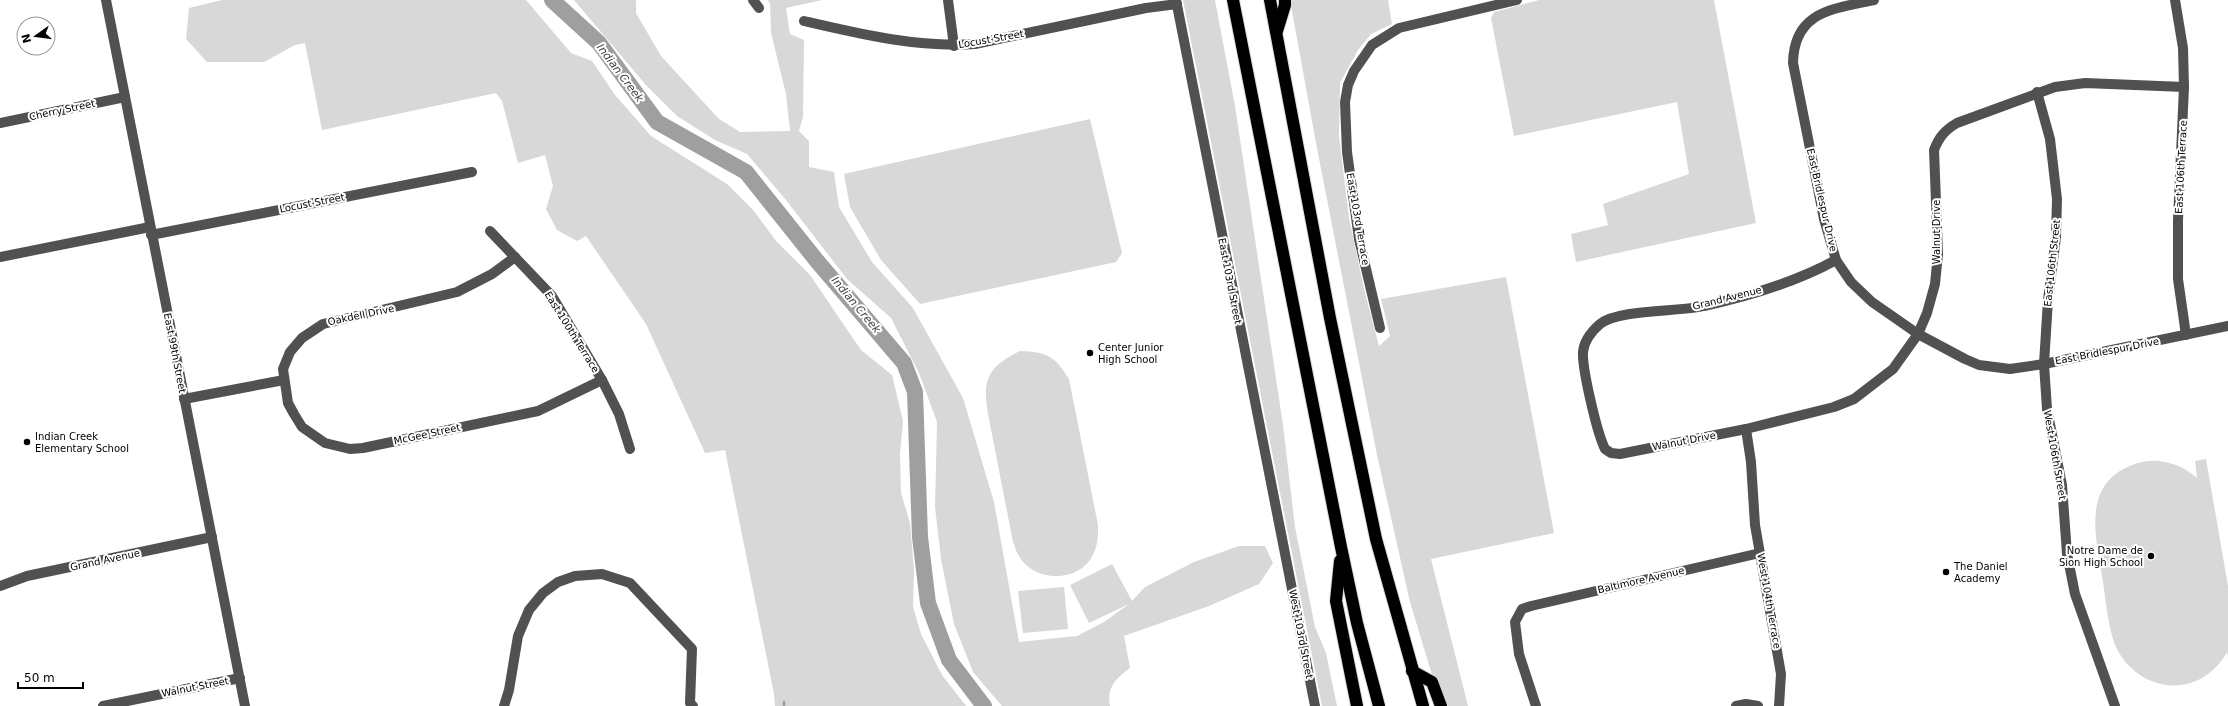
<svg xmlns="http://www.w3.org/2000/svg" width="2228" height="706" viewBox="0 0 2228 706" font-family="'DejaVu Sans',sans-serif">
	<rect width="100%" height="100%" fill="#fff"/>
	<g fill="#d8d8d8">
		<path d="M222,0h304l45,53 21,8 23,34 36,41 76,48 27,27 22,30 34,34 51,75 31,25 11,46 -3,34 1,38 9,30 4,47 -1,37 8,27 21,41 24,31h-191l-1,-12 -49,-244 -20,3 -59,-129 -60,-88 -9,5 -20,-11 -11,-21 7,-23 -8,-31 -27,8 -16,-62 -6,-8 -174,37 -17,-87 -10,2 -31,17h-57l-21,-23 3,-31z"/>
		<path d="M574,0h62v13l25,43 58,63 21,13 50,-1 -4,-37 -15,-61 -1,-29 -2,-4h54l-36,8 4,26 14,6 -1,77 -4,14 10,10v26l25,5 5,35 33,55 41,46 50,90 31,104 25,140 58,-6 27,-14 25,-18 -40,19 -19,-38 42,-21 20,37 13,-14 49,-25 45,-16h26l8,17 -14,21 -50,22 -85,30 6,32c-14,10 -24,20 -20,38h-108l-29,-34 -19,-48 -13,-65 -6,-52 2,-85 -18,-49 -28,-55 -44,-39 -61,-79 -39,-46 -32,-14 -38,-24 -32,-32z"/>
		<path d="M1183,0h32l20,106 48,319 12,102 20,100 11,26 11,53h-15z"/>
		<path d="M1290,0h98l4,24 -21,10 -13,16 -18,33 -1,53 10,82 16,75 14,53 11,-10 -9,-37 125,-22 48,256 -123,26 37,147h-24l-11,-28 -23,-76 -33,-147 -61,-312z"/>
		<path d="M1539,0h175l42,223 -180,39 -5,-28 37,-9 -5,-21 86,-30 -12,-72 -163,34 -23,-118 3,-6z"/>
		<path d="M1090,119l32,134 -6,9 -196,42 -39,-44 -31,-53 -6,-33z"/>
		<path d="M1020,351c27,1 35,5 49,28l29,146c0,11 0,20 -5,30 -14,28 -59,28 -74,1 -3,-4 -4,-10 -6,-14l-25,-128c-6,-35 0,-47 32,-63z"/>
		<path d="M2206,459l22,127v71l-1,-5c-27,49 -90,42 -112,-7 -7,-20 -9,-42 -12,-63 -7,-44 -24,-101 35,-119 21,-6 43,1 59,15l-2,-17z"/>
		<path d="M1064,587l4,42 -45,4 -5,-42z"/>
	</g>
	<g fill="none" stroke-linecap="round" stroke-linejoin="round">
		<path stroke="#9f9f9f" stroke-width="2.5" d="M784,702v4"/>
		<path stroke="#9f9f9f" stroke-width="16" d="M552,0l47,43 58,79 89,50 71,89 87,102 11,29 5,145 8,66 21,57 35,46"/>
		<defs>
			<g id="highway">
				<path d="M1233,0l108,547 16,76 22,83"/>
				<path d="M1270,0l60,318 46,221 47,167"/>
				<path d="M1277,31l8,-26v-5"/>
				<path d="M1340,561l-4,40 21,105"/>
				<path d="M1412,671l20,11 9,24"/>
			</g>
		</defs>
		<use href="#highway" stroke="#dbdbdb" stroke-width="14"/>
		<g stroke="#515151" stroke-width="10">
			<path d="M106,0l139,706"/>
			<path d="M753,0l6,8"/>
			<path d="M948,0l6,46"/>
			<path d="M1176,0l139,706"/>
			<path d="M1874,0c-41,9 -80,11 -81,63l31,156 12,41 15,22 21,20 46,32 47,25 14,6 31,4 34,-5 184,-38"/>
			<path d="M2175,0l8,48 1,39 -6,133v59l8,56"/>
			<path d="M804,21c56,13 114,27 171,23l171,-36 31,-4"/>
			<path d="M2037,92l13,47 7,60 -1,38 -8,63 -4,64 3,45 15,76 5,69 8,40 40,112"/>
			<path d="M0,123l125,-26"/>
			<path d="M490,231l62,65 50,84 17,34 11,35"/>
			<path d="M151,235l321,-63"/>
			<path d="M0,257l150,-30"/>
			<path d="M515,257l-23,17 -35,18 -134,32 -21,14 -12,14 -7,17 5,34 6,11 8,13 23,16 25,6 13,-1 175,-37 64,-31"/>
			<path d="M1836,260c-40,22 -87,36 -132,46 -24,6 -86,3 -104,18 -8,7 -16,17 -17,28 -1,17 14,81 22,97l6,4 9,1 126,-25 88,-22 20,-8 39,-30 25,-35 9,-21 8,-29 3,-30 -4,-104c5,-13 11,-20 23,-27l98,-36 30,-4 99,4"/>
			<path d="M1380,328l-21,-89 -12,-87 -2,-50 3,-17 6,-14 18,-26 27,-17 118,-28"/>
			<path d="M184,399l100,-19"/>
			<path d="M1746,429l5,33 4,63 26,149 -2,32"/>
			<path d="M0,586l27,-10 185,-39"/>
			<path d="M103,706l137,-28"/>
			<path d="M504,706l5,-16 9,-54 11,-26 14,-17 15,-11 17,-6 27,-2 28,9 62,66 -2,54 3,3"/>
			<path d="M1536,706l-17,-52 -4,-32 7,-13 9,-3 229,-53"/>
			<path d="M1736,706l10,-2 12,2"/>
		</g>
		<use href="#highway" stroke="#000" stroke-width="12"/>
	</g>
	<g fill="#000" stroke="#fff" stroke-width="1.5">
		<circle cx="1090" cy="353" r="4"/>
		<circle cx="27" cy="442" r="4"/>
		<circle cx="2151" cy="556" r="4"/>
		<circle cx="1946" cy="572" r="4"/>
	</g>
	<g text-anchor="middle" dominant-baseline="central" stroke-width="4" stroke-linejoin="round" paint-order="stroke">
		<g font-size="10" fill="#000" stroke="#fff">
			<text transform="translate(991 39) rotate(-10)">Locust Street</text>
			<text transform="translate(62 110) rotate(-12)">Cherry Street</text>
			<text transform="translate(2181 167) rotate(-87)">East 106th Terrace</text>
			<text transform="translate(1822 200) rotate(77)">East Bridlespur Drive</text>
			<text transform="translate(312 203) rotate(-11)">Locust Street</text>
			<text transform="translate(1358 219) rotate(80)">East 103rd Terrace</text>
			<text transform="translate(1936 232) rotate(-90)">Walnut Drive</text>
			<text transform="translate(2052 263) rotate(-84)">East 106th Street</text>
			<text transform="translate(1230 281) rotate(79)">East 103rd Street</text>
			<text transform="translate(1727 298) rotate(-14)">Grand Avenue</text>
			<text transform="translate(361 315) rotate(-12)">Oakdell Drive</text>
			<text transform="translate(572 332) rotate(58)">East 100th Terrace</text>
			<text transform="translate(2107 351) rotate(-11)">East Bridlespur Drive</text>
			<text transform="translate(175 353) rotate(79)">East 99th Street</text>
			<text transform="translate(427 434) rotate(-12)">McGee Street</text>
			<text transform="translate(1684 441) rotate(-11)">Walnut Drive</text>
			<text transform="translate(2055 455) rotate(80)">West 106th Street</text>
			<text transform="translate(105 560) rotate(-12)">Grand Avenue</text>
			<text transform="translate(1641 580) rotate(-13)">Baltimore Avenue</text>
			<text transform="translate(1769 601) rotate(80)">West 104th Terrace</text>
			<text transform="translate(1301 634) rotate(79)">West 103rd Street</text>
			<text transform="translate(195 687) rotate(-11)">Walnut Street</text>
		</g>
		<g font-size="10" fill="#000" stroke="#fff" text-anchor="start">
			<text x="1098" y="347">Center Junior<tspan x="1098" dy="12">High School</tspan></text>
			<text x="35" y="436">Indian Creek<tspan x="35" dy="12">Elementary School</tspan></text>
			<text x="2143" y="550" text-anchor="end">Notre Dame de<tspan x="2143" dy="12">Sion High School</tspan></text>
			<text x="1954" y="566">The Daniel<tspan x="1954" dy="12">Academy</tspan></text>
		</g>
		<g font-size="11" font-style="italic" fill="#404040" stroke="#fff">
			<text transform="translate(620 73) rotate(53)">Indian Creek</text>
			<text transform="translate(856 305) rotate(50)">Indian Creek</text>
		</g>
	</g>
	<g transform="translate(36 36) rotate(256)"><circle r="19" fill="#ffffff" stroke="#999999"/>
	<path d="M0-3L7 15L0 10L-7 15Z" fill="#000000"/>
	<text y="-6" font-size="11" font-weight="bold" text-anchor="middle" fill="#000000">N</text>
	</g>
	<path d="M18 682v6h65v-6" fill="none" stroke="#000000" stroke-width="2"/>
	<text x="24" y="682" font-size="12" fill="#000000" stroke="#ffffff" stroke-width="3" paint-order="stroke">50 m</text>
</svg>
